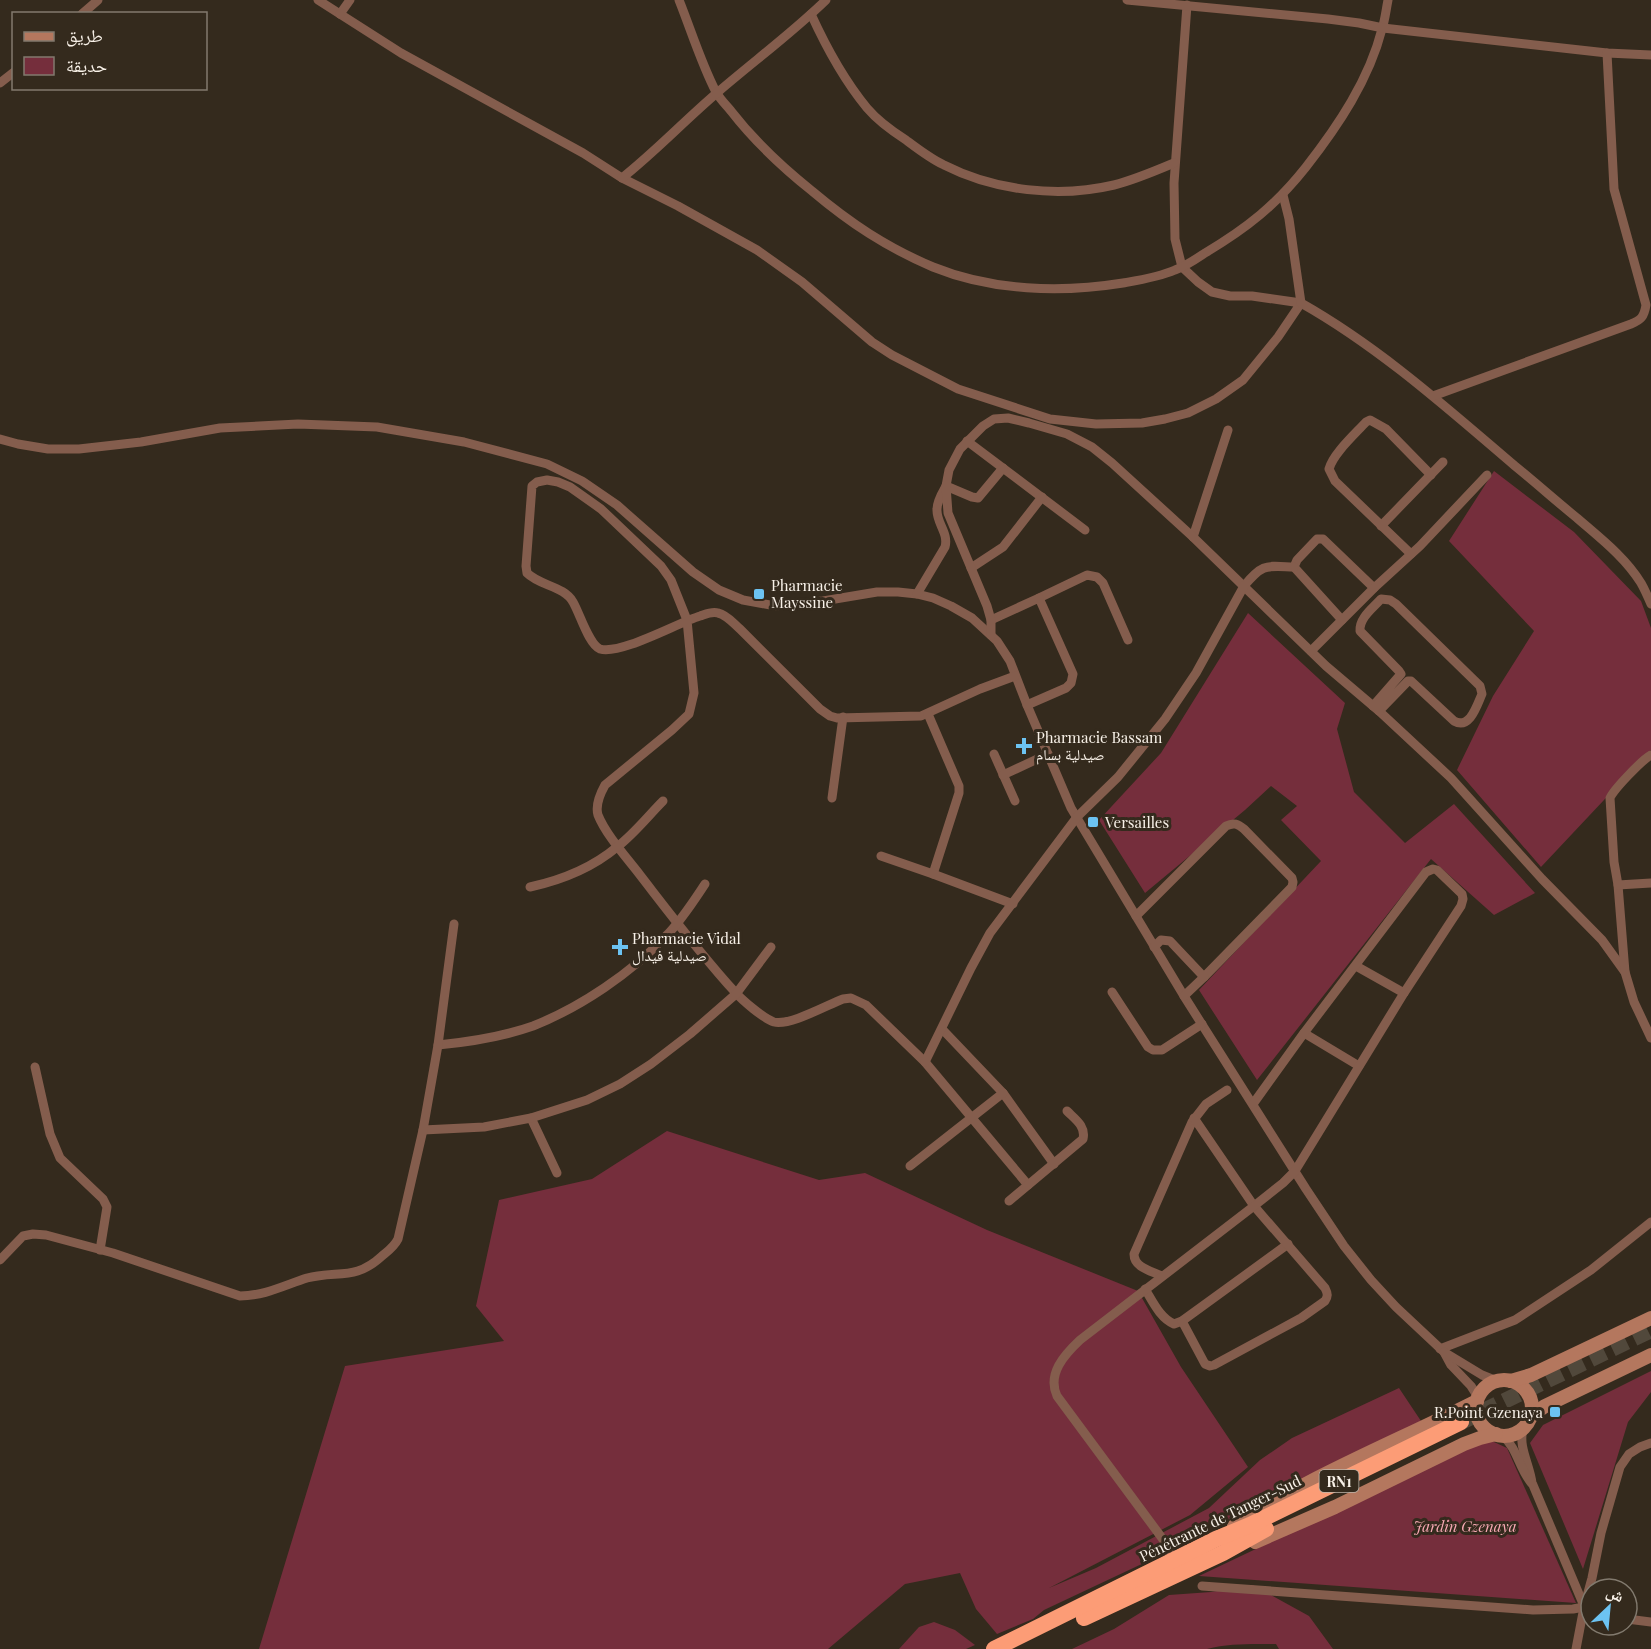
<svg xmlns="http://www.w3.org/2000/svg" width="1651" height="1649" viewBox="0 0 1651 1649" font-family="'Playfair Display','Noto Naskh Arabic',serif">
	<rect width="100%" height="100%" fill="#342a1d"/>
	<g fill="#752e3c">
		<path d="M1494,471l80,61 67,69 10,27v122l-110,117 -84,-97 36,-74 41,-65 -85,-90z"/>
		<path d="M1248,613l97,90 -8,26 17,63 51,51 49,-39 81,89 -41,22 -63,-56 -174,221 -58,-90 122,-129 -40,-41 16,-14 -26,-20 -26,24 -100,83 -46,-73 62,-67z"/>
		<path d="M667,1131l152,49 46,-7 122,57 151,61 43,76 67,100 -58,48 -141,73 47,-20 113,-60 51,-48 32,-22 107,-50 22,33 -275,141 -102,48 -11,9 -36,15 -21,-25 -16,-36 -55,11 -77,65h-569l86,-283 159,-25 -28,-35 23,-106 93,-21z"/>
		<path d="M1651,1371v21l-23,30 -45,147 -53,-126 13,-18z"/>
		<path d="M1483,1441l11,1 13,6 69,155 -377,-27z"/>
		<path d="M1253,1585l56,31 24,33h-54l-3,-5c-24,0 -46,-1 -69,5h-135l42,-20 55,-34 42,-3z"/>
		<path d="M934,1622l21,8 20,15 -9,4h-67l20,-22z"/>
	</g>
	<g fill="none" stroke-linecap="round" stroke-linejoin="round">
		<path stroke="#51483b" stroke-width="16" stroke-dasharray="16 8" stroke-linecap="butt" d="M1461,1422l190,-92"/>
		<g stroke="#845d4d" stroke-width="9">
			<path d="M318,0l83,53 182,100 39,25 56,28 79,44 45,32 70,60 20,13 66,34 92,30 46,5 46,-1 23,-4 23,-6 28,-14 27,-19 35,-43 23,-34 -49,-7h-22l-18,-4 -14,-10 -16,-15 -7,-28 -1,-56 13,-178"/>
			<path d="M679,0c12,30 22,63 37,92 4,7 10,13 15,19 24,31 51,56 81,80 38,32 74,56 121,76 59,24 128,26 190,16 17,-3 36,-6 52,-13 11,-4 21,-11 30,-17 42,-25 71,-48 101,-86 32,-41 63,-87 76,-138 3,-9 4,-19 6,-29"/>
			<path d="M1127,0l201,19 31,4 24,5 224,25 44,2"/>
			<path d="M82,14l16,-14"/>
			<path d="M340,14l10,-14"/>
			<path d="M811,14c15,33 33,66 56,94 11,13 25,23 39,32 12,9 25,19 38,25 51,26 115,33 170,20 20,-5 41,-14 60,-22"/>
			<path d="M0,83l14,-11"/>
			<path d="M622,178c34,-27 63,-58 96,-86 36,-31 74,-59 108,-92"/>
			<path d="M1283,195l6,24 12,84c78,44 146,105 214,163 21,17 41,35 62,52 23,20 48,39 64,65 4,7 7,14 10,21"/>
			<path d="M1433,396l198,-72c10,-4 13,-7 15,-19l-32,-116 -7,-136"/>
			<path d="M0,439l18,5 30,5h31l62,-7 79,-14 78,-4 79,3 87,15 83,22 35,17 35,24 76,67 26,18 24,10 33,6 47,-5 54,-9h21l19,2 16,4 18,8 21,12 25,23 13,20 17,44 44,103 113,188 122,193 38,57 27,34 25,27 48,45 7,13 20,21 7,11"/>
			<path d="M967,441l118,89"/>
			<path d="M1381,526l62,-64"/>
			<path d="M1193,537l35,-107"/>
			<path d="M1411,554l-76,-73 -6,-12c4,-15 25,-34 37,-47l4,-2 16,9 45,46"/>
			<path d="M971,568l32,-21 39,-50"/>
			<path d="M917,594l28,-47c4,-14 -9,-24 -8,-38 0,-8 5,-16 9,-23l26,11 6,1 25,-30"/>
			<path d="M1039,598l48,-23 10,2 6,6 25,57"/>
			<path d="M991,620l48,-22 34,76 -2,9 -5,5 -39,17"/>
			<path d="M1342,620l-48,-53 3,-7 20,-21h6l51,49"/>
			<path d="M991,635v-15l-4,-14 -39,-93 -2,-27 3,-16 11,-21 23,-23 11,-7 14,-1 21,5 38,11 25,13 20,16 81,74 133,129 53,45 72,67 91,101 60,61 23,32"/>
			<path d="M1311,651l63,-63 46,-42 67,-71"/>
			<path d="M1015,676l-35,13 -59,27 -84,2 -7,-2 -10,-7 -80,-80c-7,-6 -13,-14 -22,-16 -6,-2 -12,1 -18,3 -23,7 -79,39 -100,33 -11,-4 -20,-35 -27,-47 -9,-16 -33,-16 -46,-29l-1,-7 6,-80 5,-4 10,-2 11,2 12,5 31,22 60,57 10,14 16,40 7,73 -5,21 -17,16 -67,55c-5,9 -10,20 -7,30 8,20 29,43 42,60 31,40 61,80 95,117 7,8 29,27 39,30 16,4 53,-17 69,-23l8,-1 15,7 59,57 103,123"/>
			<path d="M1373,706l28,-32 -2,-3 -39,-40c-1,-13 13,-23 21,-32l9,1 6,4 84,82 2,8c-5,11 -12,36 -28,27l-43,-40h-3l-29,30"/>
			<path d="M928,714l31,72v7l-26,81"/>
			<path d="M994,754l21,47"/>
			<path d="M1651,755c-9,5 -37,34 -41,43l4,64 4,23 7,87 9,30 17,36"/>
			<path d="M1003,775l45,-21"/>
			<path d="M832,798l11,-81"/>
			<path d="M881,856l52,18 80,30"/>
			<path d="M1618,885l33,-2"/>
			<path d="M530,887c32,-7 62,-19 87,-40 17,-13 31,-31 46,-46"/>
			<path d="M1136,916l90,-90c8,-4 12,-2 18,3l48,49 1,4 -1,5 -88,90 -20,19"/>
			<path d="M1154,947l7,-7 9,1 34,36"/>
			<path d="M1356,966l48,27"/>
			<path d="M1112,992l36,55 5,3h9l40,-26"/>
			<path d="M942,1029l61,64 51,71"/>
			<path d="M1304,1033l55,33"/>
			<path d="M438,1045c31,-3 64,-8 95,-19 48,-19 98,-53 133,-90 15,-15 27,-34 39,-52"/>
			<path d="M925,1062l46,-94 19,-35 87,-116 41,-40 47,-58 31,-46 48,-87c19,-23 22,-20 50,-19"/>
			<path d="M35,1067l15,67 10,24 43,41 4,8 -7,43"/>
			<path d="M531,1118l26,55"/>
			<path d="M423,1130l61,-3 47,-9 56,-18 33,-16 31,-20 39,-30 46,-40 35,-47"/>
			<path d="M910,1166l93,-73"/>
			<path d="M1009,1201l74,-62c3,-13 -8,-20 -16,-28"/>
			<path d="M0,1260l23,-24 10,-2 13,1 67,18 127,43c24,0 45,-11 67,-18 31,-8 48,3 75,-22 6,-5 12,-9 16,-17l25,-109 15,-85 16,-121"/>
			<path d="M1162,1276c-10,-5 -28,-8 -28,-22l58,-132 14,-18 21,-14"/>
			<path d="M1145,1289c8,13 15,29 29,35l8,-3 106,-77"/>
			<path d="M1182,1321l23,43 5,2 4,-1 87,-47 24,-17c3,-5 3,-7 0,-13l-71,-82 -60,-88"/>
			<path d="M1440,1349l75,-29 76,-50 60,-48"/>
			<path d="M1444,1352l38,23 15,6"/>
			<path d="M1523,1429c-5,18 7,36 9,54"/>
			<path d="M1503,1436c15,13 16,34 30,49l51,121"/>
			<path d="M1172,1561l-5,-15 -5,-8 -105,-142c-10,-22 7,-41 23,-56l174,-134 29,-23 12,-12 109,-178 57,-87 2,-7 -1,-5 -25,-24 -4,-1 -7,3 -122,161 -51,71"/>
			<path d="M1202,1586l331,24 40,-1 11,-2 7,3"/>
			<path d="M1627,1619l24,3"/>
			<path d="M1576,1649l8,-42 8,-29 9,-45 19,-66 9,-13 11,-7 11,-4"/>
		</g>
		<g stroke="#b4775e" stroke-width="14">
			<circle cx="1504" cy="1408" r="28"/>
			<path d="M1511,1381l20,-6 120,-57"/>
			<path d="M1531,1416l14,-10 106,-51"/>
			<path d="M1234,1526c76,-50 162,-84 243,-125"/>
			<path d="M1255,1542l80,-35 129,-63 16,-6 16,-4"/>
		</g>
		<g stroke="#fc9c76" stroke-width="16">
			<path d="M1084,1618l139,-65 43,-24"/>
			<path d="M994,1649l222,-110 34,-14 211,-103"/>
		</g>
	</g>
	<g fill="#6cc3f2" stroke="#342a1d" stroke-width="2">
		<rect x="753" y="588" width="12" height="12" rx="3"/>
		<path d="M1021 737h6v6h6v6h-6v6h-6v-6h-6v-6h6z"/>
		<rect x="1087" y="816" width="12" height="12" rx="3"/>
		<path d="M617 938h6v6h6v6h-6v6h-6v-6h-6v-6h6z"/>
		<rect x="1549" y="1406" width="12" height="12" rx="3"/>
	</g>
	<g text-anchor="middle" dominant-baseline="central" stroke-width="6" stroke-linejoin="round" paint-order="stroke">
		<rect fill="#342a1d" stroke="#bdb5ab" stroke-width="1.5" x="1319.5" y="1470" width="39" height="22" rx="4.5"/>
		<g font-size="14" font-weight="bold" fill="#f8f1e8">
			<text x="1339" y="1481">RN1</text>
		</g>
		<g font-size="15" fill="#f8f1e8" stroke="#342a1d" text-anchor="start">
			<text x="771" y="585">Pharmacie<tspan x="771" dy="17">Mayssine</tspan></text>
			<text x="1036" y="737">Pharmacie Bassam<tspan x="1036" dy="17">صيدلية بسام</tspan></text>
			<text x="1105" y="822">Versailles</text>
			<text x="632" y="938">Pharmacie Vidal<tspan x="632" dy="17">صيدلية فيدال</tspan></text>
			<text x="1543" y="1412" text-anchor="end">R.Point Gzenaya</text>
		</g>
		<g font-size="15" fill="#f8f1e8" stroke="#342a1d">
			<text transform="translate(1220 1518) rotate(-26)">Pénétrante de Tanger-Sud</text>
		</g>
		<g font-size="15" font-style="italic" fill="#f9aab5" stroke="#342a1d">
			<text x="1465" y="1526">Jardin Gzenaya</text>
		</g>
	</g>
	<rect x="12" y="12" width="195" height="78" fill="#342a1d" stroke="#827a6e" stroke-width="1.5"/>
	<rect x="24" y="32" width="30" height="9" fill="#b4775e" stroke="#827a6e" stroke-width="1.5"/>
	<text x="66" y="42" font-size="18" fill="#f8f1e8">طريق</text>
	<rect x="24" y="57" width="30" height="18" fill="#752e3c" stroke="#827a6e" stroke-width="1.5"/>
	<text x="66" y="72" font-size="18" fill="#f8f1e8">حديقة</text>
	<g transform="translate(1609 1607) rotate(26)"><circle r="28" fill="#342a1d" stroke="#827a6e" stroke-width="1.5"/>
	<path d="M0-4.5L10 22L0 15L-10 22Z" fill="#6cc3f2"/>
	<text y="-9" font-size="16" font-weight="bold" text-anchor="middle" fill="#f8f1e8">ش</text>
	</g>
</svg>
